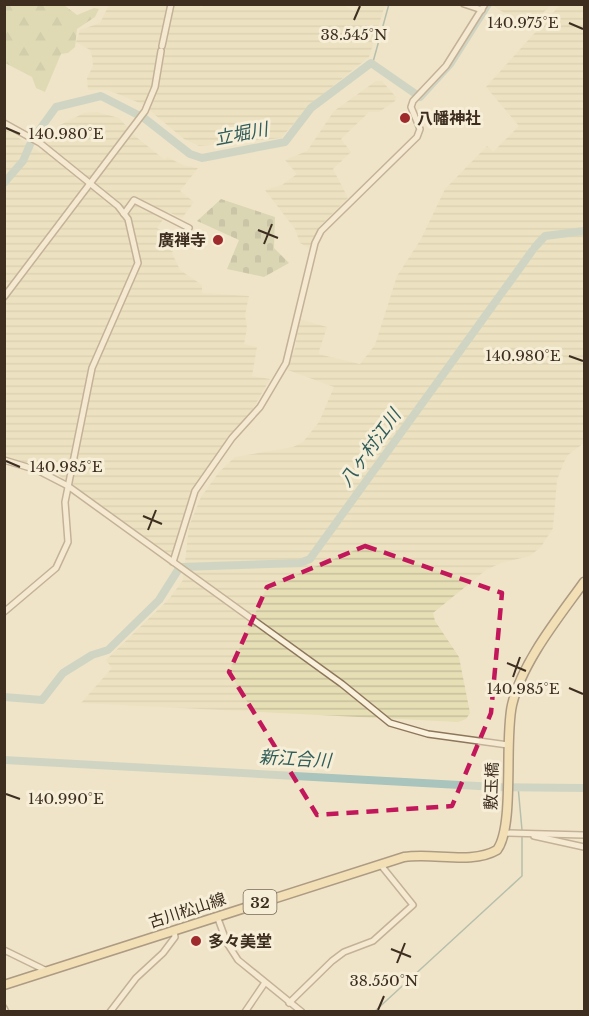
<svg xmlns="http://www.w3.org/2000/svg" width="589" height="1016" viewBox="0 0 589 1016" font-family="'Libre Baskerville','Noto Sans JP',serif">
	<defs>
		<pattern id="farmland-rules" width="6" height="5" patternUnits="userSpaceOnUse" patternTransform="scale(1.5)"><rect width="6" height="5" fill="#e6deb5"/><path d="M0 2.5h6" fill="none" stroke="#c6bf9b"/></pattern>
		<pattern id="forest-firs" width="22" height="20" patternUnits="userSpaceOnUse" patternTransform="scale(1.5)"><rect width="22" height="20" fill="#c9cf9b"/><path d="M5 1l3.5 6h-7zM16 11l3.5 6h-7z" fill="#aeb285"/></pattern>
		<pattern id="cemetery-stones" width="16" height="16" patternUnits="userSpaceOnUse" patternTransform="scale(1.5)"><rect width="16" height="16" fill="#bfc49a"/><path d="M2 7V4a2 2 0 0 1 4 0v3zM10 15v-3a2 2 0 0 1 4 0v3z" fill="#9ca07d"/></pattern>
	</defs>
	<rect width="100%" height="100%" fill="#f0e4c8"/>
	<g fill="url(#farmland-rules)">
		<path d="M196,4l6,4 2,-4h137l13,7 3,-6h28l-16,52 -57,46 -31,35 -82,8 -15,-7 -42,-35 -34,-14h-20l-1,-12 6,-12 -1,-10 -2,-6 -14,-8 4,-12 20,-7 9,-18z"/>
		<path d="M492,5v-1l59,1 -23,23z"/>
		<path d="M560,5h24v438l-16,12 -4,7 -7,18 -4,48 -12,19 -11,9 -29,7 -15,7 -53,43 2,8 24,36 11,56 -4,6 -8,3 -377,-19 31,-35 -6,-8 63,-61 14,-19 6,-54 12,-29 18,-25 16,-15 58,-10 10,-5 16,-20 15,-35 -49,-18 10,-21 4,-29 28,8 -9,27 42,10 15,-19 22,-69 24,-37 24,-50 42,-43 6,6 26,-26 -33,-39z"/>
		<path d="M376,81h6l14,16 -1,4 -16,11h-10l-28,27 10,13 -18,17 15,29 -29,29 -10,21 -9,-5 -5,-14 -30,-39 17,-5 15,-11 -12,-14 22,-9 27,-40z"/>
		<path d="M97,112l22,6 16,18 30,24 2,-3 16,8 15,3 -18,23 14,11 -12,16 -14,-6 -11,16 20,12 -5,13 8,17 22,15v8l47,3 -4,19 2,13 -3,16 13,3 -5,29 18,3 -37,64 -22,26 -24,37 -14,48h-4l-112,-80 -52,-18 -1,-328 37,25 10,-20 9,-8 24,-12z"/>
	</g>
	<path fill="url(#forest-firs)" d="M4,5h60l13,10 17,-7 5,1 -4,8 -18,12 -2,18 -7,6 -7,1 -16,38 -9,-4 -4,-11 -27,-14z"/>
	<path fill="url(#cemetery-stones)" d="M221,199l54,18 -1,31 15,15 -25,14 -37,-8 12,-29 -42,-19z"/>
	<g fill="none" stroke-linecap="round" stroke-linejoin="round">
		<g stroke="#6f938a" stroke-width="1.5">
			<path d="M373,62l16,-58"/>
			<path d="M518,786l4,44"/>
			<path d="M374,1012l148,-136v-41"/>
		</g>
		<g stroke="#a9c4bc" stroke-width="8">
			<path d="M4,183l19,-22 9,-21 24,-33 45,-11 43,22 46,36 12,4 83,-16 26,-34 60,-45 49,34 30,-33 38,-60"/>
			<path d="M535,247l10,-11 39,-5"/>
			<path d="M181,567l119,-4 10,-4 222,-308"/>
			<path d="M4,697l38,3 21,-27 29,-18 16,-5 51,-50 19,-30"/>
			<path d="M4,760l492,27 88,1"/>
		</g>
		<defs>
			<g id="street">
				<path d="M464,4l18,6"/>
				<path d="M162,46l9,-42"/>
				<path d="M4,123l36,20 78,63 10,13 10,44 -46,105 -27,134 3,40 -12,26 -52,44"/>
				<path d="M124,214l10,-14 55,28"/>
				<path d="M4,297l141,-186 10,-24 6,-36"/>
				<path d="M4,460l33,10 31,16 274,198 48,39 38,11 80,11"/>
				<path d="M173,562l22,-71 37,-53 28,-31 26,-44 29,-120 6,-12 96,-94 3,-8 -9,-22 2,-6 33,-35 39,-62"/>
				<path d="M504,833l80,2"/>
				<path d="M534,836l50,11"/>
				<path d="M217,916l10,27 11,17 64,52"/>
				<path d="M4,950l43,21"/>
				<path d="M289,1003l43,-42 12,-9 29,-11 40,-36 -33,-41"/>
				<path d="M4,1008l2,4"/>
				<path d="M110,1012l26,-34 27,-25 12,-16 -1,-7"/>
				<path d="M245,1012l19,-28"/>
			</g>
			<path id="primary" d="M4,985l400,-128c29,-5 67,8 93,-7 18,-24 7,-110 15,-145 10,-43 47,-88 72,-123"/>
		</defs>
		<use href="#street" stroke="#8d765c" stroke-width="8"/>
		<use href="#primary" stroke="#5b4430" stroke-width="11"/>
		<use href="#street" stroke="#faf1dc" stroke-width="5"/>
		<use href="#primary" stroke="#f3d9a0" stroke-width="8"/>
	</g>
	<path d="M0 0H589V1016H0ZM365,546l137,47 -11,120 -39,93 -135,9 -88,-143 38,-85z" fill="#f0e4c8" fill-opacity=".55" fill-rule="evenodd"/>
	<path fill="none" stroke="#c2185b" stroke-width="4.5" stroke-dasharray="12 8" stroke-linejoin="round" d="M365,546l137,47 -11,120 -39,93 -135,9 -88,-143 38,-85z"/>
	<path fill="none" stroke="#3d2e20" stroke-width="2" d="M354,20l6,-14M569,23l14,6M6,128l14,6M258,230l20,8M264,244l8,-20M569,356l14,5M6,461l14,6M143,516l19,8M148,530l8,-20M507,663l19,8M513,677l7,-20M569,688l14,6M6,794l14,5M391,949l20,8M397,963l8,-20M378,1010l6,-14"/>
	<g fill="#9e2a2b" stroke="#f7eed8" stroke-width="2">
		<circle cx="405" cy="118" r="6"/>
		<circle cx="218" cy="240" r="6"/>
		<circle cx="196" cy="941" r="6"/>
	</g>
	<g text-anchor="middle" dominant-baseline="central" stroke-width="6" stroke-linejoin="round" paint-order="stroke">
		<rect fill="#f7eed8" stroke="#756857" stroke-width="1.5" x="243.5" y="890" width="33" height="24" rx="4.5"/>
		<g font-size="15" font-weight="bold" fill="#3d2e20">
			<text x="260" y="902">32</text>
		</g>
		<g font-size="16" font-weight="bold" fill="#3d2e20" stroke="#f7eed8" text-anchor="start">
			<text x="417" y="118">八幡神社</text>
			<text x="206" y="240" text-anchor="end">廣禅寺</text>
			<text x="208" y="941">多々美堂</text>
		</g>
		<g font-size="16" fill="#3d2e20" stroke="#f7eed8">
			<text transform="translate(491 786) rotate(-88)">敷玉橋</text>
			<text transform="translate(187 910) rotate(-18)">古川松山線</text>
		</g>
		<g font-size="18" font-style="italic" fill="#2f5d5a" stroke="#f7eed8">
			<text transform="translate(241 134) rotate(-11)">立堀川</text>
			<text transform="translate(370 448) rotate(-54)">八ヶ村江川</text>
			<text transform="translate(295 759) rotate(3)">新江合川</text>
		</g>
	</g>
	<g font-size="15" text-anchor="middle" fill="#3d2e20" stroke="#f7eed8" stroke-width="6" stroke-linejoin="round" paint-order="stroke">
		<text x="523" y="28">140.975°E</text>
		<text x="354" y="40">38.545°N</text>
		<text x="66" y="139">140.980°E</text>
		<text x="523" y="361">140.980°E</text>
		<text x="66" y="472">140.985°E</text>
		<text x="523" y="694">140.985°E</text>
		<text x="66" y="804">140.990°E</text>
		<text x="384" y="986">38.550°N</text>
	</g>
	<rect width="589" height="1016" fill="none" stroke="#3d2e20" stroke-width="12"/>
</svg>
